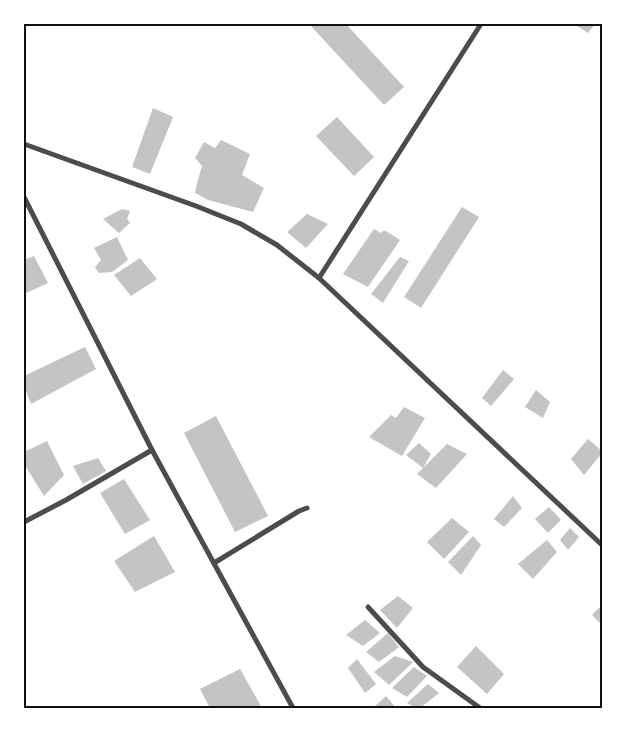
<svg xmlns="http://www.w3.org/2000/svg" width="626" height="732" viewBox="0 0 626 732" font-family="Barlow,sans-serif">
	<rect width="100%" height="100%" fill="#fff"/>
	<g fill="#c4c4c4">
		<path d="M311,24h35l58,63 -20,18 -74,-80z"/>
		<path d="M574,24h21l-7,9z"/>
		<path d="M153,108l20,9 -23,57 -18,-7z"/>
		<path d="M337,117l37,40 -20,19 -38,-40z"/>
		<path d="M221,140l29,14 -8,21 22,13 -11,24 -45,-12 -13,-7 2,-10 5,-17 -7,-8 9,-16 11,6z"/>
		<path d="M462,207l17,10 -58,91 -17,-11z"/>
		<path d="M122,209l8,2 -3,8 3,4 -11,10 -16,-14z"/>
		<path d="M307,214l21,10 -22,24 -19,-16z"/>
		<path d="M374,229l7,4 3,-3 16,10 -32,47 -25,-13z"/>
		<path d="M117,237l11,23 -16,12 -13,1 -4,-6 6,-7 -7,-12z"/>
		<path d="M34,256l14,27 -24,11v-34z"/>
		<path d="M400,257l9,4 -26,42 -12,-9z"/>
		<path d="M140,258l17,21 -26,17 -17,-21z"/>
		<path d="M85,347l11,22 -65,35 -7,-18v-10z"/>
		<path d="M503,370l11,9 -23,27 -9,-8z"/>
		<path d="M536,390l14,12 -7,16 -18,-11z"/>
		<path d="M404,407l21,11 -23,38 -33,-19 22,-22 5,3z"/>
		<path d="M216,416l52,100 -33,16 -51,-99z"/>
		<path d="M588,439l14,12v2l-18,22 -13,-16z"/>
		<path d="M47,441l17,34 -20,21 -20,-32v-12z"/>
		<path d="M419,443l12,11 -8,14 -17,-13z"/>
		<path d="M447,444l20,10 -31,34 -19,-14z"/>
		<path d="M98,458l8,13 -23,13 -10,-18z"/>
		<path d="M124,479l26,41 -25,14 -25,-41z"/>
		<path d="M513,496l9,12 -18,19 -10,-8z"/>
		<path d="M549,507l12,13 -13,13 -13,-14z"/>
		<path d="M452,518l17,14 -25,27 -17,-17z"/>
		<path d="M570,528l9,9 -11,13 -8,-10z"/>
		<path d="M154,536l21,36 -40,20 -21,-31z"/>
		<path d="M473,536l8,9 -20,30 -13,-13z"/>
		<path d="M547,540l10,12 -24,27 -15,-15z"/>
		<path d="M398,596l15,12 -16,20 -17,-18z"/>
		<path d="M602,605v20l-10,-10z"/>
		<path d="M365,620l15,13 -17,13 -17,-11z"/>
		<path d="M388,633l11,14 -20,15 -13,-10z"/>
		<path d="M476,646l28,28 -17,20 -30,-27z"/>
		<path d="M395,656l18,6 -24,23 -15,-13z"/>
		<path d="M357,659l19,25 -11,9 -17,-25z"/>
		<path d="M414,667l13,9 -20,21 -15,-9z"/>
		<path d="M240,669l22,39h-52l-10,-19z"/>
		<path d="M428,684l11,9 -19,15h-4l-9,-5z"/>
		<path d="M386,696l10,12h-23z"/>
	</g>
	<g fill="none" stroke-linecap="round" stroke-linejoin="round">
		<g stroke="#4c4c4c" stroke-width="5">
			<path d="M24,144l172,62 45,18 36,21 42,33 283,267"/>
			<path d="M24,197l128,253 141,258"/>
			<path d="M319,278l162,-254"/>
			<path d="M24,522l42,-22 86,-50"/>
			<path d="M214,563l85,-52 8,-3"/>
			<path d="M368,607l55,60 57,41"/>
		</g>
	</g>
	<rect width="626" height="732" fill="none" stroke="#ffffff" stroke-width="50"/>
	<rect x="25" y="25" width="576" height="682" fill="none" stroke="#111" stroke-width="2"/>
</svg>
